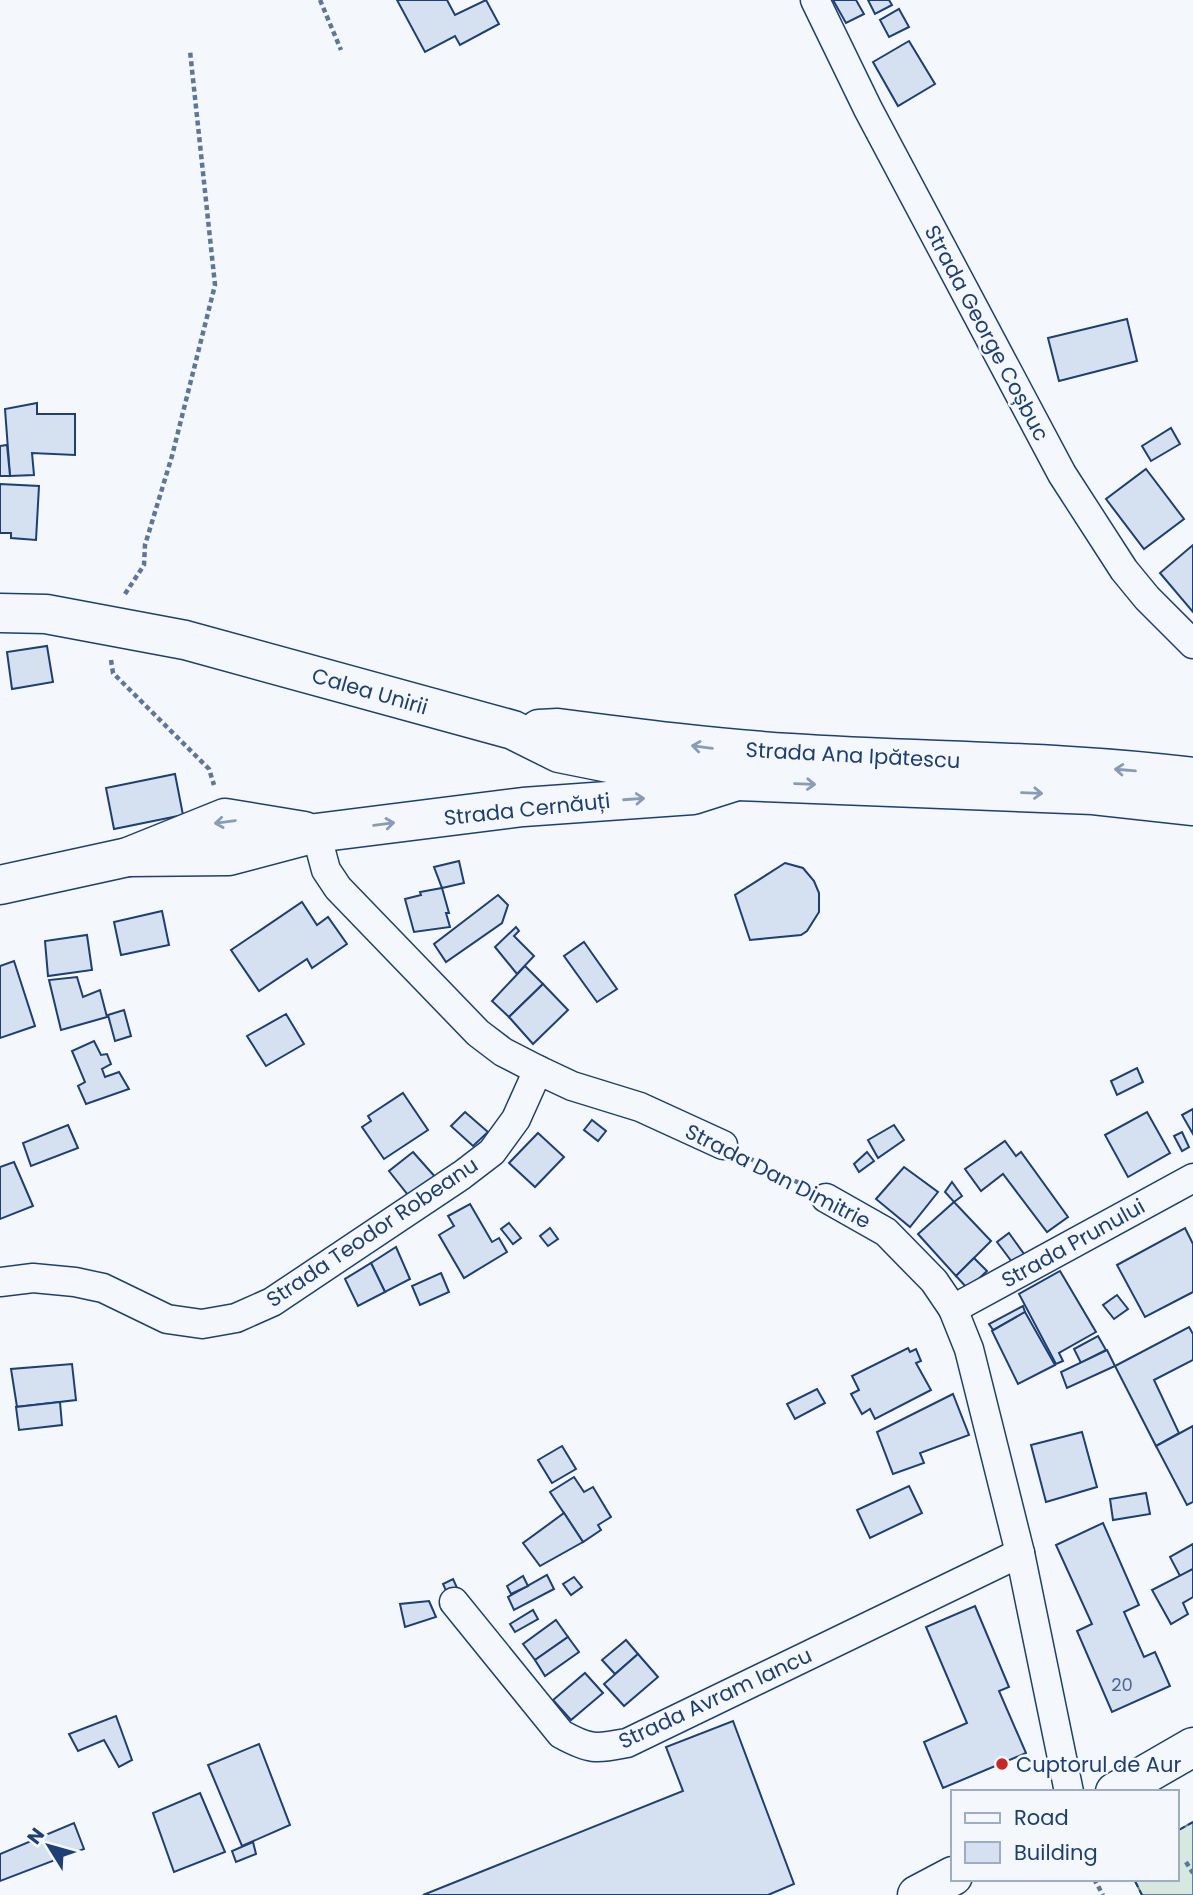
<svg xmlns="http://www.w3.org/2000/svg" width="1193" height="1895" viewBox="0 0 1193 1895" font-family="Poppins,sans-serif">
	<rect width="100%" height="100%" fill="#f4f7fb"/>
	<path fill="#d7e8df" stroke="#687fa3" stroke-width="2" d="M1193,1822v73h-51l-8,-16h43v-48z"/>
	<g fill="#d5e0f0" stroke="#1d3f73" stroke-width="2">
		<path d="M397,0h50l8,15 31,-15 13,24 -39,21 -5,-9 -30,16z"/>
		<path d="M833,0h23l8,14 -18,9z"/>
		<path d="M868,0h21l3,5 -17,9z"/>
		<path d="M899,9l10,18 -20,10 -9,-17z"/>
		<path d="M909,41l26,43 -37,22 -25,-44z"/>
		<path d="M1127,319l10,42 -78,20 -11,-43z"/>
		<path d="M37,403v11h38v41l-43,-2 2,22 -24,1 -5,-67z"/>
		<path d="M1171,428l9,16 -29,17 -9,-15z"/>
		<path d="M7,445l3,31h-10v-30z"/>
		<path d="M1146,469l38,50 -40,30 -38,-50z"/>
		<path d="M0,484l39,2 -3,54 -25,-2v-5h-11z"/>
		<path d="M1193,545v67l-33,-39z"/>
		<path d="M47,646l6,36 -41,7 -5,-37z"/>
		<path d="M175,774l8,41 -69,14 -8,-41z"/>
		<path d="M459,861l5,22 -22,5 -8,-21z"/>
		<path d="M785,863l18,5 11,13 5,12v19l-12,19 -6,4 -51,5 -15,-45z"/>
		<path d="M442,888l7,25h-3l4,14 -36,5 -9,-33 16,-4 -1,-3z"/>
		<path d="M498,895l10,10 -6,18 -56,39 -12,-18z"/>
		<path d="M302,902l15,23 11,-8 19,27 -35,24 -5,-9 -48,32 -28,-41z"/>
		<path d="M162,911l7,34 -48,10 -7,-33z"/>
		<path d="M516,927l3,4 -5,5 20,20 -17,18 -22,-27z"/>
		<path d="M87,935l5,35 -44,6 -3,-35z"/>
		<path d="M584,942l33,47 -20,13 -33,-46z"/>
		<path d="M14,961l21,65 -35,12v-72z"/>
		<path d="M525,966l18,18 -34,33 -17,-16z"/>
		<path d="M77,977l6,20 17,-7 7,27 -46,13 -12,-50z"/>
		<path d="M543,984l25,26 -35,34 -24,-27z"/>
		<path d="M124,1010l7,26 -16,5 -7,-26z"/>
		<path d="M286,1014l18,30 -38,22 -19,-30z"/>
		<path d="M94,1041l7,14 6,-1 4,10 -9,5 3,8 14,-5 10,17 -43,15 -8,-18 7,-4 -13,-31z"/>
		<path d="M1137,1068l6,14 -26,13 -6,-14z"/>
		<path d="M403,1093l25,37 -44,29 -22,-32 9,-6 -3,-5z"/>
		<path d="M1193,1109v25l-11,-19z"/>
		<path d="M465,1112l23,20 -15,14 -22,-20z"/>
		<path d="M1147,1112l23,41 -42,24 -23,-42z"/>
		<path d="M592,1120l14,11 -8,10 -14,-11z"/>
		<path d="M68,1125l10,23 -47,18 -8,-23z"/>
		<path d="M894,1125l10,15 -26,18 -10,-18z"/>
		<path d="M1182,1132l7,15 -7,4 -8,-15z"/>
		<path d="M538,1133l26,24 -29,30 -26,-24z"/>
		<path d="M1005,1141l11,15 5,-4 47,65 -21,15 -44,-58 -22,17 -16,-22z"/>
		<path d="M413,1152l24,27 -25,21 -23,-29z"/>
		<path d="M867,1152l7,9 -15,11 -5,-8z"/>
		<path d="M14,1162l19,44 -33,13v-52z"/>
		<path d="M904,1167l34,25 -28,35 -34,-28z"/>
		<path d="M952,1182l10,14 -8,6 -9,-10z"/>
		<path d="M954,1202l37,39 -35,35 -38,-42z"/>
		<path d="M470,1204l22,38 7,-4 8,14 -43,26 -25,-43 15,-9 -6,-10z"/>
		<path d="M509,1223l12,15 -8,6 -12,-15z"/>
		<path d="M550,1228l8,11 -10,7 -8,-10z"/>
		<path d="M1185,1228l8,16v48l-48,25 -28,-52z"/>
		<path d="M1009,1233l15,21 -12,8 -15,-20z"/>
		<path d="M396,1247l14,32 -25,13 -14,-29z"/>
		<path d="M974,1258l13,13 -19,18 -12,-13z"/>
		<path d="M371,1263l14,29 -27,14 -13,-27z"/>
		<path d="M1060,1271l36,61 -37,21 4,8 -7,3 -37,-70z"/>
		<path d="M441,1273l8,19 -29,13 -8,-19z"/>
		<path d="M1117,1295l11,14 -14,10 -11,-14z"/>
		<path d="M1023,1306l2,6 -32,18 -4,-6z"/>
		<path d="M1025,1312l30,53 -37,19 -26,-53z"/>
		<path d="M1189,1327l4,7v26l-39,20 25,53 -23,13 -41,-80z"/>
		<path d="M1098,1336l8,14 -25,13 -7,-14z"/>
		<path d="M908,1348l2,4 6,-3 5,12 -5,2 15,27 -56,29 -5,-10 -8,5 -11,-20 8,-4 -7,-14z"/>
		<path d="M1107,1350l8,16 -48,22 -6,-16z"/>
		<path d="M72,1364l4,36 -59,7 -6,-38z"/>
		<path d="M817,1389l8,14 -30,16 -8,-15z"/>
		<path d="M953,1394l16,41 -49,18 4,10 -31,11 -16,-42z"/>
		<path d="M60,1402l2,23 -43,5 -3,-23z"/>
		<path d="M1193,1426v76l-6,3 -31,-59z"/>
		<path d="M1082,1432l15,55 -51,15 -15,-57z"/>
		<path d="M562,1446l14,23 -24,14 -14,-23z"/>
		<path d="M574,1477l10,15 9,-5 18,30 -13,8 3,5 -18,12 -33,-50z"/>
		<path d="M909,1486l13,27 -52,25 -13,-28z"/>
		<path d="M1146,1493l4,21 -37,6 -3,-21z"/>
		<path d="M564,1513l19,29 -43,24 -17,-23z"/>
		<path d="M1103,1523l36,82 -15,7 20,45 11,-5 15,34 -58,26 -35,-81 15,-7 -36,-79z"/>
		<path d="M1193,1544v25l-13,7 -10,-19z"/>
		<path d="M1193,1569v28l-10,6 5,11 -17,10 -19,-34z"/>
		<path d="M547,1575l7,14 -40,21 -6,-13z"/>
		<path d="M523,1576l5,10 -17,8 -4,-8z"/>
		<path d="M574,1577l8,10 -11,8 -8,-11z"/>
		<path d="M453,1579l5,11 -10,5 -5,-11z"/>
		<path d="M429,1601l7,16 -31,10 -5,-23z"/>
		<path d="M975,1606l34,81 -10,4 27,62 -83,35 -19,-46 43,-19 -41,-96z"/>
		<path d="M533,1610l5,9 -23,13 -5,-8z"/>
		<path d="M556,1620l12,17 -33,23 -12,-16z"/>
		<path d="M568,1637l11,15 -34,24 -10,-16z"/>
		<path d="M626,1640l12,14 -23,20 -13,-14z"/>
		<path d="M638,1654l20,23 -34,29 -20,-22z"/>
		<path d="M585,1673l18,20 -32,27 -18,-20z"/>
		<path d="M116,1716l16,44 -13,7 -15,-27 -26,11 -9,-17z"/>
		<path d="M733,1721l61,163 -26,11h-345l260,-104 -17,-44z"/>
		<path d="M259,1744l31,81 -48,21 -34,-81z"/>
		<path d="M200,1793l25,59 -51,20 -21,-59z"/>
		<path d="M74,1823l10,26 -84,32v-27z"/>
		<path d="M253,1842l3,12 -20,8 -4,-11z"/>
	</g>
	<g fill="none" stroke-linecap="round" stroke-linejoin="round">
		<defs>
			<g id="street">
				<path d="M815,0l53,109 194,365 62,96 23,28 46,46"/>
				<path d="M316,833l10,37 12,18 140,145 25,19 35,18 34,16 68,21 83,38"/>
				<path d="M826,1198l60,34 48,49 19,28 16,40 51,204 49,239"/>
				<path d="M0,1282l33,-4 42,4 28,6 64,31 35,5 34,-6 36,-16 190,-127 30,-23 24,-33 22,-49"/>
				<path d="M953,1309l240,-131"/>
				<path d="M454,1602l107,132c29,16 34,15 66,9l393,-190"/>
			</g>
			<g id="secondary">
				<path d="M128,857l101,-1 87,-23 207,-26 170,-12 44,-14"/>
				<path d="M0,885l128,-28 97,-39 79,13"/>
				<path d="M1115,1792l78,-45"/>
				<path d="M917,1895l36,-19"/>
			</g>
			<g id="primary">
				<path d="M0,613l46,1 139,26 328,90 46,23 60,12 118,16 356,14 100,11"/>
				<path d="M539,729l19,-1c77,10 154,20 232,25 134,9 269,7 403,24"/>
			</g>
		</defs>
		<use href="#street" stroke="#1d3f73" stroke-width="31"/>
		<use href="#secondary" stroke="#1d3f73" stroke-width="41"/>
		<use href="#primary" stroke="#1d3f73" stroke-width="41"/>
		<g stroke="#5e769c" stroke-width="4.5" stroke-dasharray="5 3.5" stroke-linecap="butt">
			<path d="M320,0l21,50"/>
			<path d="M125,594l19,-29 1,-20 27,-89 43,-171 -25,-234"/>
			<path d="M111,660l2,13 96,96 5,16"/>
			<path d="M749,1158l52,26"/>
			<path d="M1186,1862l7,11"/>
			<path d="M1094,1879l9,16"/>
		</g>
		<use href="#street" stroke="#f4f7fb" stroke-width="28"/>
		<use href="#secondary" stroke="#f4f7fb" stroke-width="38"/>
		<use href="#primary" stroke="#f4f7fb" stroke-width="38"/>
		<g stroke="#1d3f73" stroke-width="2" stroke-dasharray="9 3.5" stroke-linecap="butt">
			<path d="M1177,1831l16,-9"/>
			<path d="M1134,1879l8,16"/>
		</g>
	</g>
	<defs><path id="oneway-shaft" d="M-6 0H5M1.5-3L5.5 0L1.5 3" fill="none" stroke-width="1.6" stroke-linecap="round" stroke-linejoin="round" transform="scale(1.75)"/></defs>
	<g stroke="#889bb7">
		<use href="#oneway-shaft" transform="translate(702 747) rotate(-173)"/>
		<use href="#oneway-shaft" transform="translate(1125 770) rotate(-175)"/>
		<use href="#oneway-shaft" transform="translate(805 784) rotate(2)"/>
		<use href="#oneway-shaft" transform="translate(1032 793) rotate(2)"/>
		<use href="#oneway-shaft" transform="translate(634 799) rotate(-4)"/>
		<use href="#oneway-shaft" transform="translate(225 822) rotate(172)"/>
		<use href="#oneway-shaft" transform="translate(384 824) rotate(-7)"/>
	</g>
	<circle fill="#c62828" stroke="#f4f7fb" stroke-width="2.5" cx="1002" cy="1764" r="7"/>
	<g text-anchor="middle" dominant-baseline="central" stroke-width="5" stroke-linejoin="round" paint-order="stroke">
		<g font-size="18" fill="#4b6792">
			<text x="1122" y="1684">20</text>
		</g>
		<g font-size="21" fill="#1d3f73" stroke="#f4f7fb">
			<text transform="translate(987 333) rotate(62)">Strada George Coșbuc</text>
			<text transform="translate(370 691) rotate(16)">Calea Unirii</text>
			<text transform="translate(853 755) rotate(3)">Strada Ana Ipătescu</text>
			<text transform="translate(527 809) rotate(-6)">Strada Cernăuți</text>
			<text transform="translate(778 1176) rotate(27)">Strada Dan Dimitrie</text>
			<text transform="translate(372 1232) rotate(-34)">Strada Teodor Robeanu</text>
			<text transform="translate(1073 1243) rotate(-29)">Strada Prunului</text>
			<text transform="translate(715 1698) rotate(-25)">Strada Avram Iancu</text>
		</g>
		<g font-size="21" fill="#1d3f73" stroke="#f4f7fb" text-anchor="start">
			<text x="1016" y="1764">Cuptorul de Aur</text>
		</g>
	</g>
	<rect x="951" y="1790" width="228" height="91" fill="#f4f7fb" stroke="#9eadc5" stroke-width="2"/>
	<rect x="965" y="1813" width="35" height="10" fill="#f4f7fb" stroke="#9eadc5" stroke-width="2"/>
	<text x="1014" y="1825" font-size="21" fill="#1d3f73">Road</text>
	<rect x="965" y="1842" width="35" height="21" fill="#d5e0f0" stroke="#9eadc5" stroke-width="2"/>
	<text x="1014" y="1860" font-size="21" fill="#1d3f73">Building</text>
	<g transform="translate(49 1846) rotate(307)" stroke="#f4f7fb" stroke-width="5" paint-order="stroke">
	<path d="M0-5L12 26L0 18L-12 26Z" fill="#1d3f73"/>
	<text y="-10" font-size="19" font-weight="bold" text-anchor="middle" fill="#1d3f73">N</text>
	</g>
</svg>
